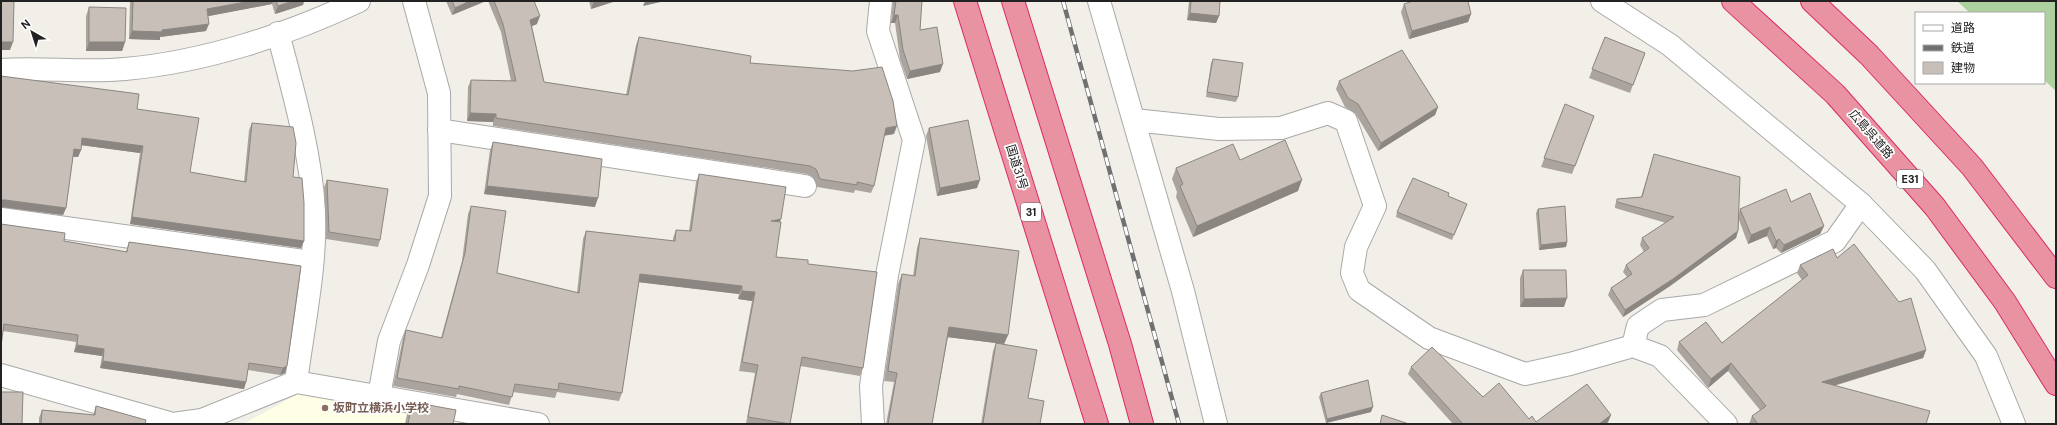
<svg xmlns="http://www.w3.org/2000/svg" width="2057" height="425" viewBox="0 0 2057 425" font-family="'DM Sans','Noto Sans JP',sans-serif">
	<rect width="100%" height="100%" fill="#f2efe9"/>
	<path fill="#ffffe5" d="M298,394l169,30h-221l1,-2z"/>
	<path fill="#add19e" d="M1957,1h99v90l-12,-11v-67h-74z"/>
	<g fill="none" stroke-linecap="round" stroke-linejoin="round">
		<defs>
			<g id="minor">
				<path d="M1099,1l84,290 33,133"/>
				<path d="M1602,1l68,44 191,159 64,66 61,86 28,68"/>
				<path d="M278,33c15,58 32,116 36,176 3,53 -11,119 -18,173"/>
				<path d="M1,70c41,-3 83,3 124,-1 79,-7 162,-34 234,-68"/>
				<path d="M1134,120l85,9 62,-1 47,-15 18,8 29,85 -19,41 -4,26 7,17 70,48 96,36 45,-10 63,-18 27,10 66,68"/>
				<path d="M439,130l366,56"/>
				<path d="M1,219l310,43"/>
				<path d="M1633,346l5,-20 24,-16 42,-5 131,-64 26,-37"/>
				<path d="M1,375l172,49 29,-4 94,-38 242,42"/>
				<path d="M379,396l10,-55 29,-76 22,-69 -1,-103 -25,-92"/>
				<path d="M873,424l-2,-38 16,-111 27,-135 -36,-109 3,-30"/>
			</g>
			<g id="highway">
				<path d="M965,1l132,423"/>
				<path d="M1013,1l107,343 22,80"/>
				<path d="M1733,1l102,93 100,113 70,95 51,82"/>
				<path d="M1812,1l57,54 103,112 84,110"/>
			</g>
		</defs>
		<use href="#minor" stroke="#a9a9a9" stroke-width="24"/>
		<use href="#highway" stroke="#dc2a67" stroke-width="24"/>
		<use href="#minor" stroke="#fff" stroke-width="22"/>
		<use href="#highway" stroke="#e892a2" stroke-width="22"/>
		<defs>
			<path id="rail" d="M1063,1l116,423"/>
		</defs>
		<use href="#rail" stroke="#707070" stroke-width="4.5"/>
		<use href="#rail" stroke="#fff" stroke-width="3" stroke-dasharray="9" stroke-linecap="butt"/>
	</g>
	<g fill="#aba49e">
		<path d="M130,1h174l-1,4 -28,9 -3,-10 -64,12 -2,15 -46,6v3l-31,-1z"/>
		<path d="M446,1h40l-34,14z"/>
		<path d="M488,1h46l3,23 -5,2 12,56 82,13 10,-50 3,-8 111,26 144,71 -10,1 -10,51 -3,7 -16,-3 -1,3 -37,-6 -4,-10 -6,-3 -314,-48v-4l-26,-1 1,-34 3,-7 40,1 -10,-49z"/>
		<path d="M589,1h27l-25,8z"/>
		<path d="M893,1h29l-2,29 20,42 -33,7 -7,-20 -5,-36h-4z"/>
		<path d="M1189,1h31l-1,15 -3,7 -29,-3z"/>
		<path d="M1404,4l67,10 -3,8 -59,17 -8,-27z"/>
		<path d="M89,7l36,35 -3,9h-36v-35z"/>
		<path d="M1605,37l40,16 -15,40 -41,-15z"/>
		<path d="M1213,59l25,38 -2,5 -30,-5 5,-34z"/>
		<path d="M1,76l136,33 53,63 54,10 5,-52 3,-7 41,54 11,64 -3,7 -171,-24 10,-71 -59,-8v5l-3,7h-5l-7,51 -3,7 -62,-8z"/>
		<path d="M1339,81l99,26 -3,8 -57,36 -23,-38 -10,-6 -9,-18z"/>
		<path d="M1565,104l29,12 -22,58 -31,-7z"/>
		<path d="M929,128l48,60 -40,8 -11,-60z"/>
		<path d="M493,142l102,65 -111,-13 6,-44z"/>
		<path d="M1654,154l85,59 1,-4 51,-7 33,24 -4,8 -39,19 -5,-5 -3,1 -6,-13 -19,8 -9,-24 -1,11 -2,7 -66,48 -47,31 -15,-22 3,-7 16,-11 -4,-5 3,-7 18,-13 -4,-7 2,-7 24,-15 -51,-15v-2l2,-7 24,-2z"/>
		<path d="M1240,160l58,31 -105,46 -17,-40 1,-5 -5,-13 4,-11z"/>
		<path d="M699,174l81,48 -4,35 32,7 55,104 -3,8 -60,-10 -10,58h-44l9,-51 -16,-2 13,-70 -14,-2 1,-5 -100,-12 -17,111 -3,8 -62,-9 -2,6 -42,-6 -4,13 -52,-11 -1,3 -63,-11 10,-48 3,-8 35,8 21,-77 6,-47 3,-8 26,67 80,20 6,-54 3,-8 87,10v-3l3,-8 13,1 7,-49z"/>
		<path d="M327,180l53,60 -2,7 -52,-8 -2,-52z"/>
		<path d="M1448,196l19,8 -15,36 -56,-23 1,-5z"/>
		<path d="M1538,209l29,33 -1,5 -27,3 -3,-37z"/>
		<path d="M1,224l63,17 62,11 3,-10 172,24 -16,107 -5,2 -32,-5 -2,12 -2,7 -144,-21 2,-12 -28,-4 2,-10 -73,-11z"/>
		<path d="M920,238l88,97 -4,9 36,80h-59l12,-73 3,-8 -48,-6 -16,87h-46l8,-42 -10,-1 14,-97 4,-10 11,2 4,-28z"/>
		<path d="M1837,258l89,92 -3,8 -89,28 92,38h-177l3,-8 8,-6 -32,-39 -20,17 -31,-38 2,-8 43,1 80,-63 -5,-7 3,-8z"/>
		<path d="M1523,270l41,37h-44v-29z"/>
		<path d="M1411,367l72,30 53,25 75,-7 -3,7 -2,2h-153l-45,-50z"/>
		<path d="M1321,393l50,19 -45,11 -7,-26z"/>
		<path d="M412,402l41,22h-48l2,-10z"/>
		<path d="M96,406l49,18h-106v-6l3,-8 51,5z"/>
	</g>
	<g fill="#8b8681">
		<path d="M251,1h22l-1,3 -68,13 3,-8z"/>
		<path d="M293,1h11l-1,4 -28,9 3,-8z"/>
		<path d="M470,1h16l-34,14 3,-7z"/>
		<path d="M594,1h22l-25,8z"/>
		<path d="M645,1h20l-22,5z"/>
		<path d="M1190,13l29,3 -3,7 -29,-3z"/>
		<path d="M1471,14l-3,8 -59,17 3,-8z"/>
		<path d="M894,15h4l-3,8h-4z"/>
		<path d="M540,16l-3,8 -10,4 3,-8z"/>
		<path d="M209,24l-3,7 -46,6v3l-31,-1 3,-8 30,-1z"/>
		<path d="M1,42h12l-3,8h-9z"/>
		<path d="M89,42h36l-3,9h-36z"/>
		<path d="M943,64l-3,8 -33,7 3,-8z"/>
		<path d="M1438,107l-3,8 -57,36 3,-8z"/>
		<path d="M470,113l26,1 -3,8 -26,-1z"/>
		<path d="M897,126l-3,8 -11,2 3,-8z"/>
		<path d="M82,138l61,8 -3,7 -60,-8z"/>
		<path d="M74,149l7,1 -3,7 -7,-1z"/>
		<path d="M980,180l-3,8 -40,8 3,-8z"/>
		<path d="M1302,180l-4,11 -105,46 4,-11z"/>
		<path d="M487,186l111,12 -3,9 -111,-13z"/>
		<path d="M1,200h4l61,8 -3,7 -62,-8z"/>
		<path d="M132,217l172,24 -3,7 -171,-24z"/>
		<path d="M781,219l-3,8 -7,-6z"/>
		<path d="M1824,226l-4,8 -39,19 3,-8z"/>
		<path d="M1770,227l-3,9 -19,8 3,-9z"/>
		<path d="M1738,231l-2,7 -66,48 -47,31 2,-7z"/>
		<path d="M1779,239l-3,9 -3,1 3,-8z"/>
		<path d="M1567,242l-1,5 -27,3 2,-5z"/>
		<path d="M640,274l102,12 -3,8 -102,-12z"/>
		<path d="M742,291l13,1 -3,9 -14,-2z"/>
		<path d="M1567,298l-3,9h-44l4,-8z"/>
		<path d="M949,327l59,8 -4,9 -58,-7z"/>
		<path d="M77,345l27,4 -2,7 -28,-4z"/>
		<path d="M1926,350l-3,8 -104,32 3,-8z"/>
		<path d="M103,361l143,21 -2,7 -144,-21z"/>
		<path d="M1731,363l-3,8 -20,17 3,-9z"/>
		<path d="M287,366l-2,7 -5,2 3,-7z"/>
		<path d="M1373,407l-2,5 -45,11 1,-4z"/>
		<path d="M1611,415l-3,7 -2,2h-7z"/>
	</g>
	<g fill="#c7bfb8" stroke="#8b8681">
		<path d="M1,1h13l-1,41h-12z"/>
		<path d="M133,1h118l-44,8 2,15 -47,6v2l-30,-1z"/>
		<path d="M276,1h17l-15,5z"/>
		<path d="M452,1h18l-15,7z"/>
		<path d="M494,1h40l6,15 -10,4 14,62 84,13 11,-58 112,19 -1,7 103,8 29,-4 11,34 4,25 -11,2 -12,58 -17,-4v3l-37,-6 -4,-10 -6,-3 -314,-48v-4l-26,-1 1,-33 45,1 -13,-57z"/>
		<path d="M896,1h26l-2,29 17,-3 6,37 -33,7 -7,-21 -5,-35h-4z"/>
		<path d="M1191,1h29l-1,15 -29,-3z"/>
		<path d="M1413,1h55l3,13 -59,17 -8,-27z"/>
		<path d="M89,7l37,1 -1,34h-36z"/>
		<path d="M1605,37l40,16 -12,32 -41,-16z"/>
		<path d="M1402,50l36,57 -57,36 -23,-39 -10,-6 -9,-17z"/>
		<path d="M1213,59l30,4 -5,34 -31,-5z"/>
		<path d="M1,76l138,18 -2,15 62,9 -9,54 56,10 6,-59 41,4 3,16 -3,34 9,1 2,25v38l-172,-24 11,-71 -61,-8 -1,12 -7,-1 -8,59 -61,-8h-4z"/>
		<path d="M1565,104l29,12 -19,50 -31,-8z"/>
		<path d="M968,120l12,60 -40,8 -11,-60z"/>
		<path d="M1285,140l17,40 -105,46 -17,-40 3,-2 -7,-16 57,-24 7,16z"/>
		<path d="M493,142l109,17 -4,39 -111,-12z"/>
		<path d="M1654,154l86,23 -2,54 -65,48 -48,31 -14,-22 21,-14 -6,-9 23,-17 -7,-10 32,-21 -57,-15v-3l25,-2z"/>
		<path d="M699,174l87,13 -5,32 -10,2 10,1 -5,35 32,3v4l69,8 -14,96 -61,-11 -12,67 -42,-7 10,-52 -16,-3 13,-70 -13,-1v-5l-102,-12 -18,119 -63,-10 -1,7 -43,-6 -3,13 -53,-11v3l-62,-11 9,-48 36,8 23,-85 6,-47 35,5 -9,62 82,20 7,-62 89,10 1,-11 15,1z"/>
		<path d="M1413,178l36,15 -1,3 19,8 -13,31 -57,-23z"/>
		<path d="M327,180l61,9 -8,51 -51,-8z"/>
		<path d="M1786,189l5,13 19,-9 14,33 -40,19 -5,-6 -3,2 -6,-14 -19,8 -11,-26z"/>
		<path d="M1565,206l2,36 -26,3 -3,-36z"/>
		<path d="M1,224l64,9 -1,8 63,11 2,-10 172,24 -14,100 -4,2 -34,-5 -3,19 -143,-21 1,-12 -27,-4 1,-10 -74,-11 -3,22z"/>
		<path d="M920,238l99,13 -11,84 -59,-8 -17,97h-44l9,-51 -9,-2 14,-97 13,2z"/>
		<path d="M1854,244l45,58 12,-4 15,52 -104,32 108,29 -4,13h-168l-6,-8 14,-10 -35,-43 -20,16 -32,-37 27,-20 16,21 86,-68 -8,-10 33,-16 4,9z"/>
		<path d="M1523,270h43l1,28 -43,1z"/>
		<path d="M996,343l41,7 -9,48 16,3 -4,23h-53l-4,-1z"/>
		<path d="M1432,347l51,50 16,-14 30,36 3,-3 4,6 51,-38 24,31 -12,9h-136l-52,-57z"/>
		<path d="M1368,380l5,27 -46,12 -6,-26z"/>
		<path d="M1,392h22l-1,32h-21z"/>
		<path d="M412,402l44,8 -3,14h-45z"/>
		<path d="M96,406l50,14 -1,4h-104l1,-14 53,5z"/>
		<path d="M1382,415l27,9h-29z"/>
	</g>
	<circle fill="#8d6e63" stroke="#fff" stroke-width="1.5" cx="325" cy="408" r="4"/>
	<g text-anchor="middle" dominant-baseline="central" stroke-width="3.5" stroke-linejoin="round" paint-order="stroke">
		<g fill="#fff" stroke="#646464" stroke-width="1">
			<rect x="1897" y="170" width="26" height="18" rx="3"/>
			<rect x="1021" y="203" width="20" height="18" rx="3"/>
		</g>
		<g font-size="11" font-weight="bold" fill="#222">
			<text x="1910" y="179">E31</text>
			<text x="1031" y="212">31</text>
		</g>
		<g font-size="12" fill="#222" stroke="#fff">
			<text transform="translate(1871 134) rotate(49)">広島呉道路</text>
			<text transform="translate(1017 167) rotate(73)">国道31号</text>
		</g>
		<g font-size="12" font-weight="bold" fill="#785e54" stroke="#fff" text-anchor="start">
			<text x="333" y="408">坂町立横浜小学校</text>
		</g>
	</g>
	<rect width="2057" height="425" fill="none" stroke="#222222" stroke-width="4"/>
	<rect x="1915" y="12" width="130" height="72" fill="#ffffff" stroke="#a7a7a7"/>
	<rect x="1923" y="25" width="20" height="6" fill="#ffffff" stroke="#a7a7a7"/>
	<text x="1951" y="32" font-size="12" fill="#222222">道路</text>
	<rect x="1923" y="45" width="20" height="6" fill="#707070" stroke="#a7a7a7"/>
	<text x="1951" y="52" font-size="12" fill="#222222">鉄道</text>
	<rect x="1923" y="62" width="20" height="12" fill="#c7bfb8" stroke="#a7a7a7"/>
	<text x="1951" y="72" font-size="12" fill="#222222">建物</text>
	<g transform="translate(32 32) rotate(321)" stroke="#ffffff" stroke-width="3" paint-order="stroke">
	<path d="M0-3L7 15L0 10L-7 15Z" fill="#222222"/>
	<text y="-6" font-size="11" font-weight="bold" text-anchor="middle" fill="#222222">N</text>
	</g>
</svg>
